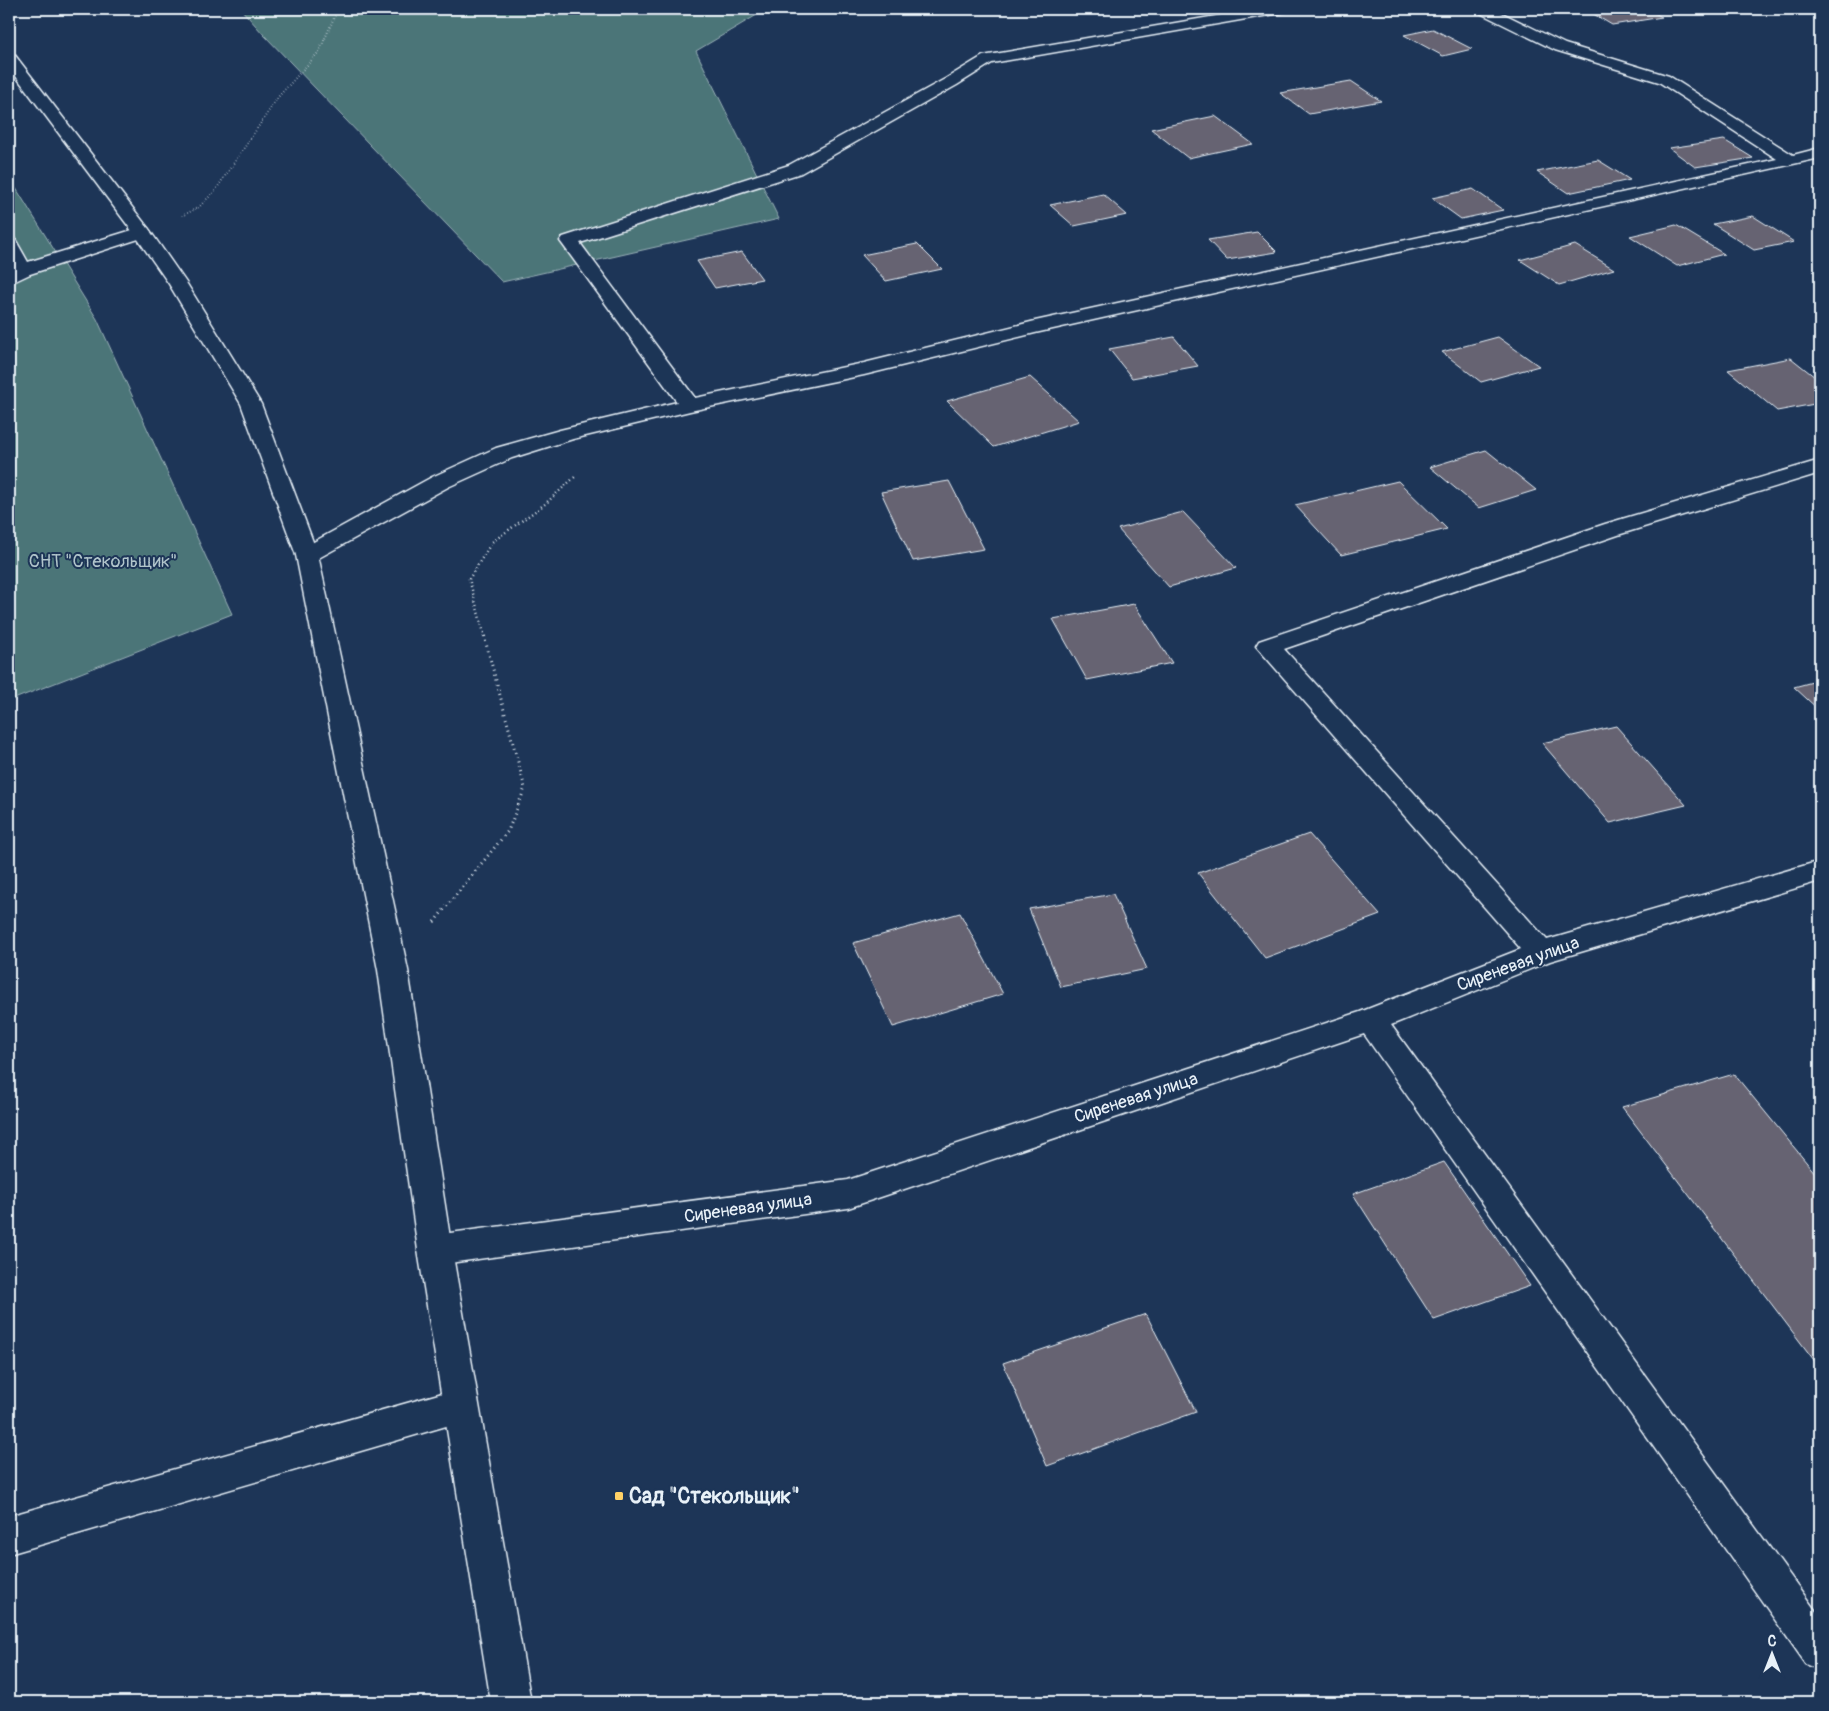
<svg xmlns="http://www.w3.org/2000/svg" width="1829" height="1711" viewBox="0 0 1829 1711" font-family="Pangolin,sans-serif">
	<rect width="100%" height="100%" fill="#1d3557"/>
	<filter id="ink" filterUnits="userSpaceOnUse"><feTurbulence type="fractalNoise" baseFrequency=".02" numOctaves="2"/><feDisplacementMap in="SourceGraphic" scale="10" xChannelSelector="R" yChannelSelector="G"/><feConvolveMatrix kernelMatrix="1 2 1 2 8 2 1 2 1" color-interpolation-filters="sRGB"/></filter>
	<g filter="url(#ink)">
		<g fill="#4c7478" stroke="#9ab2b8">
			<path d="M241,9h526l-71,42 83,168 -277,63 -238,-247z"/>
			<path d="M9,177l88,142 135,295 -223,87z"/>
		</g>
		<g fill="#666372" stroke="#e8f1f8">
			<path d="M1585,9h62l15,8 -50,8z"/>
			<path d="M1433,29l39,20 -29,7 -39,-21z"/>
			<path d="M1351,81l30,20 -72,13 -29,-21z"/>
			<path d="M1215,116l38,28 -65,14 -37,-29z"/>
			<path d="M1724,140l29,18 -58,9 -26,-19z"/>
			<path d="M1598,160l32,20 -62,13 -31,-21z"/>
			<path d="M1473,189l30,21 -42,9 -29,-21z"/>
			<path d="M1103,194l24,21 -53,11 -24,-21z"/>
			<path d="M1753,216l41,26 -40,8 -41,-26z"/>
			<path d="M1676,225l48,29 -47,12 -47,-30z"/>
			<path d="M1257,232l20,20 -50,8 -19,-20z"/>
			<path d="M917,244l25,25 -56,12 -24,-26z"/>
			<path d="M1575,245l39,24 -55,16 -39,-25z"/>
			<path d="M742,252l20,27 -47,9 -18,-27z"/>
			<path d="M1174,337l24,29 -66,12 -23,-29z"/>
			<path d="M1498,337l41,29 -58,16 -39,-30z"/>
			<path d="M1791,358l29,23v22l-43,8 -49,-41z"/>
			<path d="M1030,377l49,44 -85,26 -47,-46z"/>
			<path d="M1486,450l50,40 -57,18 -49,-41z"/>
			<path d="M949,481l35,68 -71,12 -32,-69z"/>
			<path d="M1398,481l49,48 -106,26 -46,-50z"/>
			<path d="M1183,512l53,56 -67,19 -51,-58z"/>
			<path d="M1134,604l38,59 -85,17 -34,-61z"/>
			<path d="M1820,680v31l-26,-24z"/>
			<path d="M1616,726l70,79 -76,18 -68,-80z"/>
			<path d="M1309,834l71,81 -115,43 -67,-85z"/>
			<path d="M1113,894l34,75 -86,18 -32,-78z"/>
			<path d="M960,913l43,81 -110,33 -40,-84z"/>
			<path d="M1734,1074l86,105v189l-198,-261z"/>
			<path d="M1444,1162l86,124 -96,34 -81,-126z"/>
			<path d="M1146,1314l50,98 -149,54 -44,-103z"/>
		</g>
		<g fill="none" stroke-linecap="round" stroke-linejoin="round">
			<defs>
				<g id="street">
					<path d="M1257,9h31l-2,3 -5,1 -289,50 -35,22 -156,88 -221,70 115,155 169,-35 171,-42 742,-162 -118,-77 -104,-32 -77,-38 -2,-3h18l71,35 104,32 124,79 27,-7v10l-785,175 -171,42 -174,36 -117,28 -61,19 -64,29 -133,73 -8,2 -8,-2 -3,-5 3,-5 133,-73 64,-29 64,-18 117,-28 -114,-157 -3,-4 3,-4 226,-72 156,-86 38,-23z"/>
					<path d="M142,227l6,1 3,4 -3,4 -118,38 -21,10v-14l4,-2 -4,-8v-22l6,1 13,23z"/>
					<path d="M1820,460v13l-199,61 -337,115 263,291 273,-79v20l-270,80 -159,64 429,592v53l-14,-6 -442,-630 -516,174 -413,57 -12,-5 -5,-10 5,-10 12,-5 413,-55 512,-168 161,-63 -265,-303 3,-5 346,-117z"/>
					<path d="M460,1388l13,5 5,12 -5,12 -13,5 -451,132v-38z"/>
				</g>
				<path id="secondary" d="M9,53l5,1 134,174 39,56 74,120 57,151 90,415 44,280 79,452h-40l-73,-452 -40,-280 -82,-415 -55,-151 -72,-120 -34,-49 -126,-168z"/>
			</defs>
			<use href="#street" stroke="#e8f1f8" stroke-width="3"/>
			<use href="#secondary" stroke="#e8f1f8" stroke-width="3"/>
			<path stroke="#e8f1f8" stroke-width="2" stroke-dasharray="0.5 2.5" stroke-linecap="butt" d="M182,216l17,-9 16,-16 64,-95 40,-44 19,-43"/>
			<path stroke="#e8f1f8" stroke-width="2.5" stroke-dasharray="1 3" stroke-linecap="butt" d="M485,637l-16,-58 23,-37 53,-38 31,-28"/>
			<path stroke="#e8f1f8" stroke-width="3" stroke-dasharray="1 4" stroke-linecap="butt" d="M434,922l74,-91 17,-43 -41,-152"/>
			<path stroke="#e8f1f8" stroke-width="4" stroke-dasharray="2 5" stroke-linecap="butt" d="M9,1685l6,17"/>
			<use href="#street" fill="#1d3557" fill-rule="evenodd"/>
			<use href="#secondary" fill="#1d3557" fill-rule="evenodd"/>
		</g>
	</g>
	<rect fill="#ffd166" stroke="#1d3557" stroke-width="2" x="614" y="1491" width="10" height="10" rx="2.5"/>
	<g text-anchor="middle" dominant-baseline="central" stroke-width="4" stroke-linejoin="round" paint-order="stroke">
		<g font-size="18" fill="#b1c5cb" stroke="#1d3557">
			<text x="103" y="561">СНТ "Стекольщик"</text>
		</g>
		<g font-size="18" fill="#e8f1f8" stroke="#1d3557">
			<text transform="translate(1518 964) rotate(-20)">Сиреневая улица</text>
			<text transform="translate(1136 1098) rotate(-18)">Сиреневая улица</text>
			<text transform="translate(748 1208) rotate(-8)">Сиреневая улица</text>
		</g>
		<g font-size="21" font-weight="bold" fill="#e8f1f8" stroke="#1d3557" text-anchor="start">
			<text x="629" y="1496">Сад "Стекольщик"</text>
		</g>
	</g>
	<rect width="1829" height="1711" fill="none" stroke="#1d3557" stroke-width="30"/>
	<rect x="15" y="15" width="1799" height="1681" fill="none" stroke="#e8f1f8" stroke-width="2" filter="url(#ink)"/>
	<g transform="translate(1772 1654)" stroke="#1d3557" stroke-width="4" paint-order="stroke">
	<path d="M0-4L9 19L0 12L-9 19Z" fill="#e8f1f8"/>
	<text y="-8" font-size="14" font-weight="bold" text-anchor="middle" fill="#e8f1f8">С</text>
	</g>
</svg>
